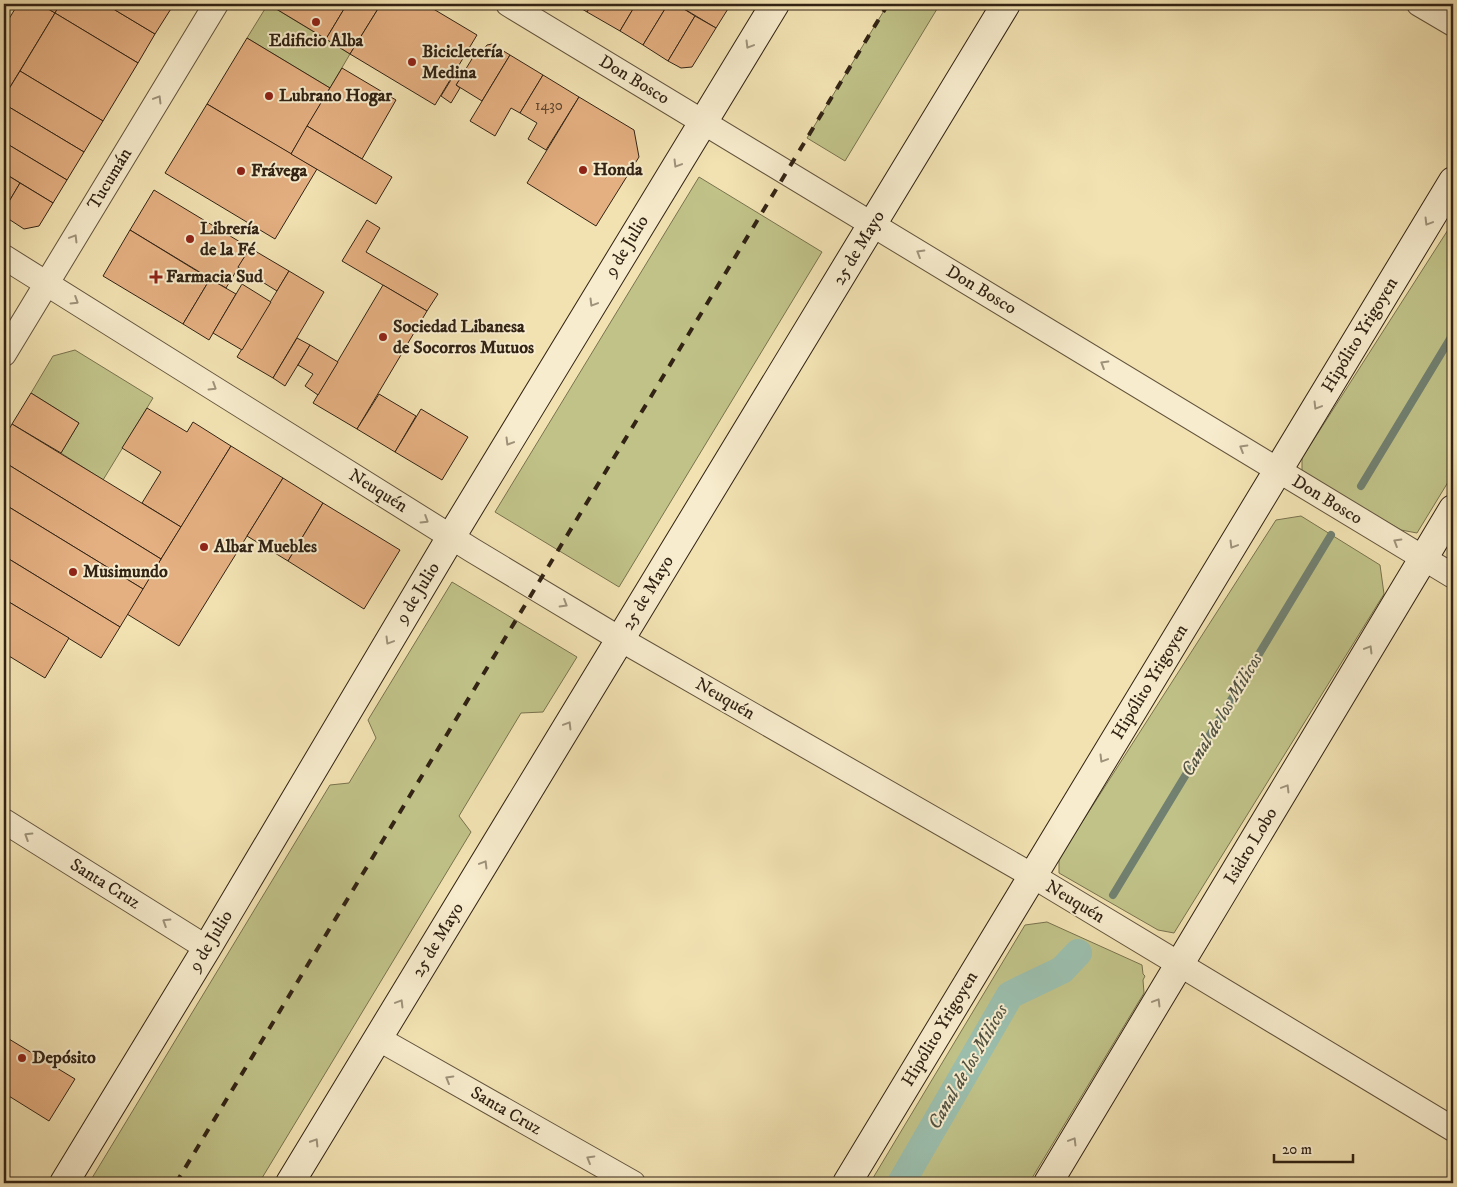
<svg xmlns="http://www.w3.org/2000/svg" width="1457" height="1187" viewBox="0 0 1457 1187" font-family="'IM FELL DW Pica',serif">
	<rect width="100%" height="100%" fill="#f2e2b2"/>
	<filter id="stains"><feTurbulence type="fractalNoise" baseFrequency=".004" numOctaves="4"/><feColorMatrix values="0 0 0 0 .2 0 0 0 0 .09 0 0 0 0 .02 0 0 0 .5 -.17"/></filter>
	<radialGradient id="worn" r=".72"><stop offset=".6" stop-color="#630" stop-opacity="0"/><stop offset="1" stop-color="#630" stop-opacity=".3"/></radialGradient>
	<g fill="#c0c288" stroke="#79724e">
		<path d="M268,4l82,50 -20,34 -83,-50z"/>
		<path d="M888,4h52l-95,157 -38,-23z"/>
		<path d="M699,177l123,75 -203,335 -124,-75z"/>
		<path d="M1453,222v252l-36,59 -16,-3 -99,-57v-15z"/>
		<path d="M75,350l78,48 -50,82 -42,-27 18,-30 -48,-30 22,-37z"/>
		<path d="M1301,516l79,49 4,29 -210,339 -16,-3 -99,-57v-15l217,-338z"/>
		<path d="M452,582l125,75 -34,55 -22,1 -62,103 12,16 -212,351h-170l241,-398 19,-2 27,-45 -8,-18z"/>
		<path d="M1047,922l95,43 1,9 2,2 -2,4 1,13 -115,190h-159l155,-258z"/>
	</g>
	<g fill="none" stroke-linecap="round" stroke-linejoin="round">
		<g stroke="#718070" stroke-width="8">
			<path d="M1361,486l92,-152"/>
			<path d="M1113,895l218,-360"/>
		</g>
		<path stroke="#9bbead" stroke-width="28" d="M901,1183l109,-188 52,-25 16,-17"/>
	</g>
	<g fill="#e4af81" stroke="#322314">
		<path d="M18,4h22l15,9 -51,84v-70z"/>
		<path d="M40,4h20l-5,9z"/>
		<path d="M60,4h45l50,30 -17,29 -83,-50z"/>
		<path d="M119,4h55l-19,30 -40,-24z"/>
		<path d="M268,4h79l-21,35z"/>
		<path d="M347,4h34l-31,50 -24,-15z"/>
		<path d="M381,4h44l52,31 -42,70 -85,-51z"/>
		<path d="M574,4h18l-5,8z"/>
		<path d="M592,4h44l-16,27 -33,-19z"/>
		<path d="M636,4h32l-25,41 -23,-14z"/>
		<path d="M668,4h8l19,12 -27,45 -25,-16z"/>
		<path d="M676,4h55l-15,24z"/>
		<path d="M55,13l83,50 -35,58 -83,-50z"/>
		<path d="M695,16l21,12 -24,39 -11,1 -13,-7z"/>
		<path d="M247,38l83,50 -39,66 -84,-50z"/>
		<path d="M492,44l18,11 -28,46 -26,-16 22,-36 4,3 5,-7z"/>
		<path d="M510,55l33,20 -23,38 -9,-5 -16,28 -25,-15z"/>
		<path d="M342,68l54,32 -34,59 -55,-33z"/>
		<path d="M457,70l6,4 -7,11 4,3 -9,15 -10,-7z"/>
		<path d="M20,71l83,50 -19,31 -80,-48v-7z"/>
		<path d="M543,75l36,22 -33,53 -18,-11 9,-16 -17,-10z"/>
		<path d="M579,97l55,33 5,27 -43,69 -69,-43z"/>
		<path d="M4,104l80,48 -17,28 -63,-38z"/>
		<path d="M207,104l110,65 -42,70 -110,-66z"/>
		<path d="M307,126l85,51 -16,27 -85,-50z"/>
		<path d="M4,142l63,38 -14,23 -49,-30z"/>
		<path d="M4,173l16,10 -16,27z"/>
		<path d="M20,183l33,20 -14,23 -15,3 -20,-13v-6z"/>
		<path d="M154,190l96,58 -24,40 -96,-58z"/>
		<path d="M367,220l13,8 -14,24 72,42 -11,17 -85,-50z"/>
		<path d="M130,230l80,49 -27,45 -80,-48z"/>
		<path d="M250,248l39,23 -12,20 -39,-24z"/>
		<path d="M289,271l35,21 -51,86 -36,-21z"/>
		<path d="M210,279l26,15 -27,46 -26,-16z"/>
		<path d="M242,284l29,18 -29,48 -29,-17z"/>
		<path d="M383,285l44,26 -70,118 -44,-26z"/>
		<path d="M297,338l13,7 -25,41 -12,-8z"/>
		<path d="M310,345l28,17 -20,33 -13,-9 8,-12 -15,-9z"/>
		<path d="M31,393l48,30 -18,30 -49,-29z"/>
		<path d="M379,394l37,22 -21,36 -38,-23z"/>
		<path d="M147,408l40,24 6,-10 38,24 -50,81 -39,-24 19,-31 -39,-24z"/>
		<path d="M421,409l47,28 -26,43 -47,-28z"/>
		<path d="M12,424l169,103 -20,32 -157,-97v-24z"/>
		<path d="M231,446l52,32 -104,168 -52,-32z"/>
		<path d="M4,462l157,97 -18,30 -139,-85z"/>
		<path d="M283,478l40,25 -35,58 -41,-25z"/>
		<path d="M323,503l77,47 -36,59 -76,-48z"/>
		<path d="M4,504l139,85 -23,38 -116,-71z"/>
		<path d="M4,556l116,71 -19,31 -97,-59z"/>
		<path d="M4,599l65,39 -24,40 -41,-25z"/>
		<path d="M4,1036l71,43 -26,42 -45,-28z"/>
	</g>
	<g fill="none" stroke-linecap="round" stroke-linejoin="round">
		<defs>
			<g id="street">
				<path d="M508,4l945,572"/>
				<path d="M1419,4l34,20"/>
				<path d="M4,257l468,293 148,89 413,237 420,253"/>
				<path d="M4,354l212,-350"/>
				<path d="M4,821l203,127"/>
				<path d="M379,1039l254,144"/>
			</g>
			<g id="secondary">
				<path d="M64,1183l143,-235 244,-411 324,-533"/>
				<path d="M290,1183l716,-1179"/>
				<path d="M847,1183l606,-1002"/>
				<path d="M1048,1183l405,-674"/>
			</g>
		</defs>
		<use href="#street" stroke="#62533c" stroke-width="26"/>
		<use href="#secondary" stroke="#322314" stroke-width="30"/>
		<use href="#street" stroke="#f7eccd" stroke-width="24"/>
		<use href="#secondary" stroke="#f7eccd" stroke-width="28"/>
		<path stroke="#322314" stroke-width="4" stroke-dasharray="9 9" stroke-linecap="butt" d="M176,1183l712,-1179"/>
	</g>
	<defs><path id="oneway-chevron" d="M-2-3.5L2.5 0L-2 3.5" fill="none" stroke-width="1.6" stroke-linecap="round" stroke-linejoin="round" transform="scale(1.25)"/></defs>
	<g stroke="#9e927a">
		<use href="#oneway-chevron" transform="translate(749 45) rotate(121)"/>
		<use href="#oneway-chevron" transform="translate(158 99) rotate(-59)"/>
		<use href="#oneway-chevron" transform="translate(677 164) rotate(121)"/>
		<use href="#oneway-chevron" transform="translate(1428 222) rotate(121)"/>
		<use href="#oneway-chevron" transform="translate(74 238) rotate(-59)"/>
		<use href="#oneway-chevron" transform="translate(920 253) rotate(-149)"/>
		<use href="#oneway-chevron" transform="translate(75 301) rotate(32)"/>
		<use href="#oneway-chevron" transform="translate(593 303) rotate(121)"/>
		<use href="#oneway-chevron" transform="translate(1104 364) rotate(-149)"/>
		<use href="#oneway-chevron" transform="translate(213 387) rotate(32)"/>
		<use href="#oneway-chevron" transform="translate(1317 406) rotate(121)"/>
		<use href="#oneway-chevron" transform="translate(509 442) rotate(121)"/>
		<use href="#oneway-chevron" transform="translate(1243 448) rotate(-149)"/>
		<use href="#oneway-chevron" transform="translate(425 520) rotate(32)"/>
		<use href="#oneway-chevron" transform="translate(1397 542) rotate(-149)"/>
		<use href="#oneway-chevron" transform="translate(1233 545) rotate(121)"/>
		<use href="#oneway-chevron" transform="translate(564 604) rotate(31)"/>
		<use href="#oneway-chevron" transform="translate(389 641) rotate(121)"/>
		<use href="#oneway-chevron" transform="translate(1369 649) rotate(-59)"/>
		<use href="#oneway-chevron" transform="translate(568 725) rotate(-59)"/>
		<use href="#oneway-chevron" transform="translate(1103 759) rotate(121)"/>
		<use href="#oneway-chevron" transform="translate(1286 788) rotate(-59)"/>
		<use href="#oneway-chevron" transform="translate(28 836) rotate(-148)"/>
		<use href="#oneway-chevron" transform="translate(484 864) rotate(-59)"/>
		<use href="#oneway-chevron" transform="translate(166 922) rotate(-148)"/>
		<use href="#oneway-chevron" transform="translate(1157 1002) rotate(-59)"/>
		<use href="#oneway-chevron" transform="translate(400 1003) rotate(-59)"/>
		<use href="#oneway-chevron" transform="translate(449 1079) rotate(-150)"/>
		<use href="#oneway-chevron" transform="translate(1073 1141) rotate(-59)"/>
		<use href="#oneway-chevron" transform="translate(315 1142) rotate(-58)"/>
		<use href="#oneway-chevron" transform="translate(590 1159) rotate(-150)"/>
	</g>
	<g fill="#8f2418" stroke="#f7eccd" stroke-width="2">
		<circle cx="316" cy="22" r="5"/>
		<circle cx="412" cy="62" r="5"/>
		<circle cx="269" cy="96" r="5"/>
		<circle cx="583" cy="170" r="5"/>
		<circle cx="241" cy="171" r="5"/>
		<circle cx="190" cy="239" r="5"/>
		<path d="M153.5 269.5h5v5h5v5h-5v5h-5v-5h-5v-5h5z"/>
		<circle cx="383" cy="337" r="5"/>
		<circle cx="204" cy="547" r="5"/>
		<circle cx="73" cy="572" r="5"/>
		<circle cx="22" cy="1058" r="5"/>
	</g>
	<g text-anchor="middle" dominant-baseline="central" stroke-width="4" stroke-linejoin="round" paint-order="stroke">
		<g font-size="15" fill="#5e462f">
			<text x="549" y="105">1430</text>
		</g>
		<g font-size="18" font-weight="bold" fill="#322314" stroke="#f7eccd" text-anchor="start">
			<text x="316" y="41" text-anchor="middle">Edificio Alba</text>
			<text x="422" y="52">Bicicletería<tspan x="422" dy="21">Medina</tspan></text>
			<text x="279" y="96">Lubrano Hogar</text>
			<text x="593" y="170">Honda</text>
			<text x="251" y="171">Frávega</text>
			<text x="200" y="229">Librería<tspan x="200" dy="21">de la Fé</tspan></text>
			<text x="166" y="277">Farmacia Sud</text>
			<text x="393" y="327">Sociedad Libanesa<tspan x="393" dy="21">de Socorros Mutuos</tspan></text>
			<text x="214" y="547">Albar Muebles</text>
			<text x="83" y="572">Musimundo</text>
			<text x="32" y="1058">Depósito</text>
		</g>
		<g font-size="18" fill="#322314" stroke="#f7eccd">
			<text transform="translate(634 80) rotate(31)">Don Bosco</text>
			<text transform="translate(110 179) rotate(-59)">Tucumán</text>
			<text transform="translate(627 246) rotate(-59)">9 de Julio</text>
			<text transform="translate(859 248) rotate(-59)">25 de Mayo</text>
			<text transform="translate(981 290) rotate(31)">Don Bosco</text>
			<text transform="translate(1360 335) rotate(-59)">Hipólito Yrigoyen</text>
			<text transform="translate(378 491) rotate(32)">Neuquén</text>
			<text transform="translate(1327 500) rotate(31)">Don Bosco</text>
			<text transform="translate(418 593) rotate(-59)">9 de Julio</text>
			<text transform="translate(648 593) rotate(-59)">25 de Mayo</text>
			<text transform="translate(1150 682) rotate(-59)">Hipólito Yrigoyen</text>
			<text transform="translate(725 699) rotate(30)">Neuquén</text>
			<text transform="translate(1251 846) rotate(-59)">Isidro Lobo</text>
			<text transform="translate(105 884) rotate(32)">Santa Cruz</text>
			<text transform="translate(1075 902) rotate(31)">Neuquén</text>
			<text transform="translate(438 940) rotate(-59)">25 de Mayo</text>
			<text transform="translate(211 941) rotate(-59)">9 de Julio</text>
			<text transform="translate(940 1029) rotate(-59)">Hipólito Yrigoyen</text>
			<text transform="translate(506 1111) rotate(30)">Santa Cruz</text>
		</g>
		<g font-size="19" font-style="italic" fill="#525242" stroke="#f7eccd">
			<text transform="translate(1222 715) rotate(-59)">Canal de los Milicos</text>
			<text transform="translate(968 1067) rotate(-60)">Canal de los Milicos</text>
		</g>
	</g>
	<rect width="1457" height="1187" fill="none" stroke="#f2e2b2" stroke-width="20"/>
	<rect x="5" y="5" width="1447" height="1177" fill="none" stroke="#322314" stroke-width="2.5"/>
	<rect x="10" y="10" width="1437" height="1167" fill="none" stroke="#322314"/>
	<path d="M1274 1154v8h79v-8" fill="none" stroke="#322314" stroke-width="2.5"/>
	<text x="1282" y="1154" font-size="15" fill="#322314" stroke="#f7eccd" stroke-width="4" paint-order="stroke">20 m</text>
	<rect width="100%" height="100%" filter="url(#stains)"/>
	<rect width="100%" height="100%" fill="url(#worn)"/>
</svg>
